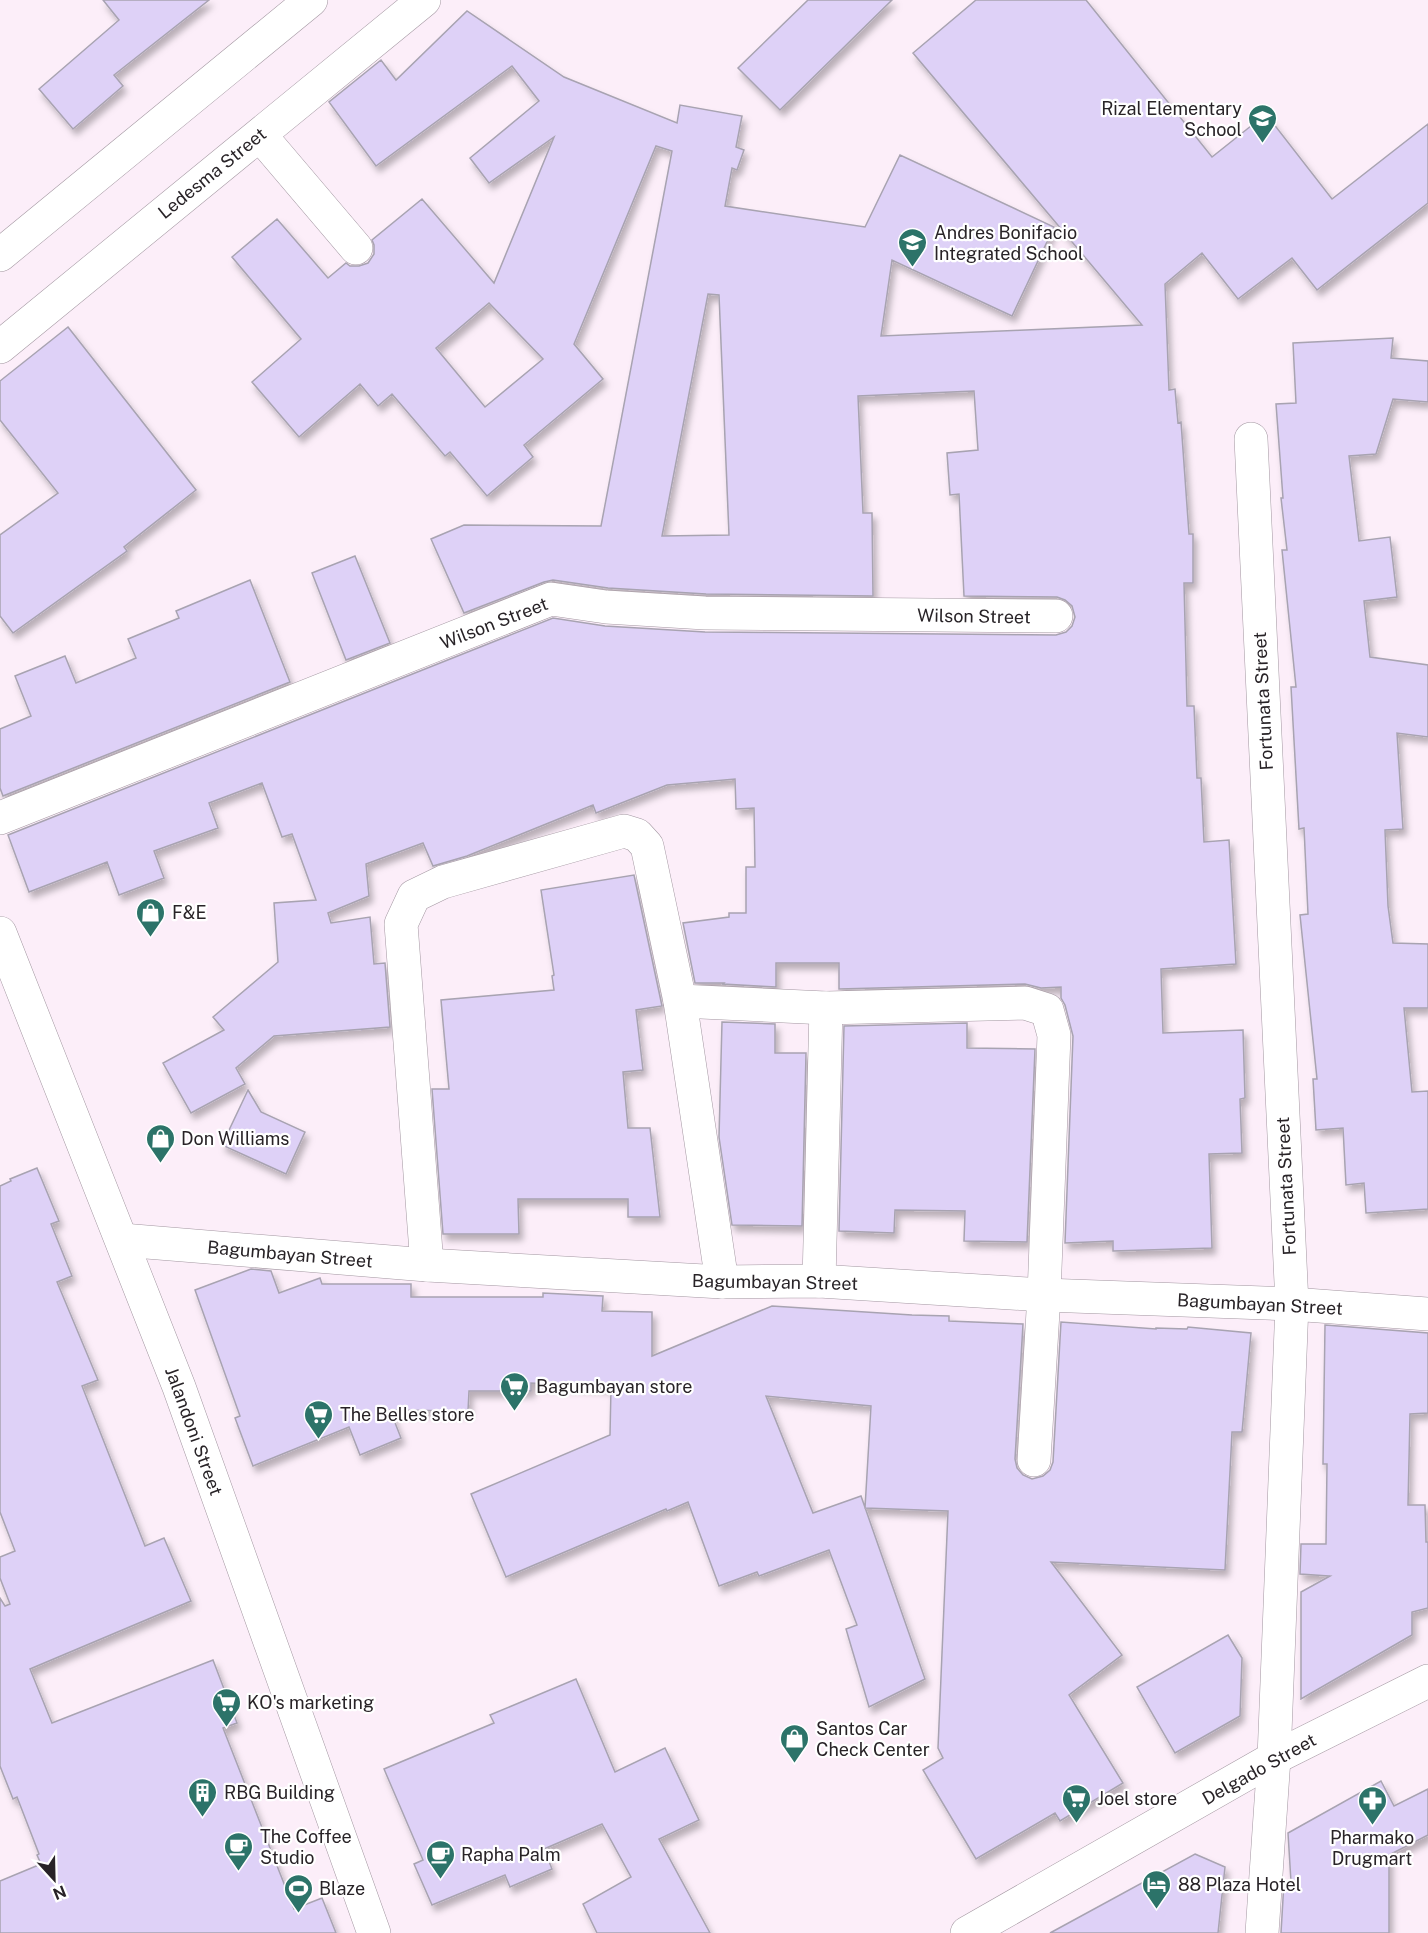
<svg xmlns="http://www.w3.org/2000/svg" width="1428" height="1933" viewBox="0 0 1428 1933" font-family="'Public Sans',sans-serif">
	<defs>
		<filter id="shadow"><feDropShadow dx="3.5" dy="6" stdDeviation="3" flood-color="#0004"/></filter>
	</defs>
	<rect width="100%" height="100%" fill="#fceef9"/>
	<g fill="#ded1f7" stroke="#a8a3b1" stroke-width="1.5" fill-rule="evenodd" filter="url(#shadow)">
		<path d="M103,0h106l-95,75 9,11 -50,43 -34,-40 80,-69z"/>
		<path d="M808,0h84l-112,110 -42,-42z"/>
		<path d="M976,0h110l126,157 54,-43 66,85 96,-75v79l-111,87 -25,-32 -54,41 -36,-46 -37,31 4,106 6,-1 3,34 3,-1 8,112h4v49h-9l3,123h7l3,72h4l3,64 25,-2 7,124 -75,5 2,64 80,-3 2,68 -5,1 2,54 -33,1 3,94 -99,3v-10l-48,2 8,-207 -8,-31 -4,-7v-11l-20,1 -16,-4 -186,5v-26h-63v24l-53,-3 1,-1h-29l-12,-60 46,-6v-4h17v-46h9l-1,-59 -18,1 -1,-30 -68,6 -71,28 -3,-8 -126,51 -34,10 -10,-23 -57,21 3,32 -41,17 3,10 39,-6 4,47 11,-1 5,64 -116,9 -38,32 9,16 -54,29 -28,-50 61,-33 -11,-13 65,-55 -4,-59 42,-3 -24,-66 -10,3 -20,-54 -53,20 9,25 -64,23 10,27 -45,17 -12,-33 -78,30 -21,-57 545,-217 52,8 100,6 351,3 10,-3 6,-6 3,-9 -3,-11 -7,-6 -8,-3 -93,-1 -5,-102 -9,1 -3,-42 31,-3 -4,-59 -116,5 5,117h9l1,83 -167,-2 -98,-6 -55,-8 -9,2 -80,31 -33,-74 33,-14 137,1 71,-375 -16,-5 -82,198 29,35 -79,66 9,12 -46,39 -37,-44 -5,4 -53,-62 -14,12 -18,-22 -61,53 -47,-55 49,-43 -69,-82 45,-38 51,59 18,-15 4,3h9l9,-3 6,-9v-9l-2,-5 50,-41 72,84 60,-146 -65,46 -19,-25 69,-57 -27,-35 -136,100 -47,-64 52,-42 15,20 71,-69 97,66 113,46 3,-18 62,11 -6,31 8,3 -7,20 -5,-2 -7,38 140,21 35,-72 154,72 -42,89 -120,-56 -11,76 261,-11 -229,-272zM708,294l11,1 10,240 -67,1zM489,303l54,56 -58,48 -49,-59z"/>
		<path d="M68,327l128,163 -72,57 3,4 -114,82 -13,-17v-81l58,-42 -58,-73v-39z"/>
		<path d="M1393,338l-2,20 37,3v41l-35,-3 -17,55 -27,2 10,85 31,-4 7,60 -33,4 6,56 58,8v72l-31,-4 6,96 -18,1 3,76 5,37 35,1v64h-24l8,84 16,-1v118l-62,4 -2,-30 -18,2 -3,-57 -27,2 -3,-51h4l-17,-164 8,-1 -4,-86 -5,1 -8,-142h5l-14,-137h5l-6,-52h2l-7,-94 20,-1 -3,-60z"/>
		<path d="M355,556l35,87 -44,17 -34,-87z"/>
		<path d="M250,580l40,102 -287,114 -3,-8v-59l31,-13 -16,-40 50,-20 11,27 60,-25 -8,-19 51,-21 -3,-7z"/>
		<path d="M634,875l28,131 -26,4 7,60 -20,2 5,56h22l10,89h-32v-18h-110l1,35h-76l-11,-145h17l-8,-89 113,-10 -2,-14 2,-1 -13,-85z"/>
		<path d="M722,1022l53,2v29h31l-4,173 -70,-1 -13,-88z"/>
		<path d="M967,1023v25l68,1 -8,193 -63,-1 1,-30 -70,-1 -1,23 -55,-2 5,-205z"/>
		<path d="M248,1090l13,22 44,20 -19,42 -64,-29z"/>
		<path d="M37,1168l22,53 -8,3 21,52 -15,6 41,98 -16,6 63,160 19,-8 27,63 -161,68 22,54 161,-63 24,63 -14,5 71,181 28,-11 14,35h-336v-52l41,-17 -4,-9 2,-1 -22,-57 -4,2 -13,-33v-168l5,8 5,-2 -10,-26v-21l15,-6 -15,-39v-326l11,-5 -1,-2z"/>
		<path d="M251,1269l20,2 8,22 41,-15 2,6h89v13h132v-4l60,3 -1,15 50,1v44l120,-50 140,9 37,1v5l74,3 -8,135 2,9 6,7 9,4 11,-3 7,-6 3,-8 8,-140 95,7v-1l31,1 1,-2 63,6 -9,99h-10l-7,138 -174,-8 71,93 -53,40 54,88 -63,38 -5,-8 -79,46 -53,-89 20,-12 -5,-10 10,-237 -83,-3 6,-102 -105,-10 47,117 48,-17 64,183 -56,28 -23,-78 11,-4 -28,-75 -70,26 -2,-4 -38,14 -31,-84 -21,9 -1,-2 -160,68 -35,-83 139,-59 1,-48 -80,-4v8h-62l-1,20 -78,-1 11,28 -41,17 -11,-28 -96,39 -18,-48 5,-2 -45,-126z"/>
		<path d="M1325,1325l103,8v80l-18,1 -2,91h17l1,37h2v66l-16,4v23l-111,64v-107l29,-16 -30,-2 1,-30h25l1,-80h-4z"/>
		<path d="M1228,1635l14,23 -2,58 -65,37 -38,-66z"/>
		<path d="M576,1679l39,93 50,-24 34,72 -40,19 51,94h-113l-14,-29 48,-27 -29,-53 -58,25 8,20 -42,18 -5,-12 -73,30 -18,-41 9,-4 -39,-91 110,-46 -4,-8z"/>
		<path d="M1381,1781l13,25 34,-17v46l-39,20v78h-108l3,-51h7l-3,-49z"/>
		<path d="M1195,1854l30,13 -7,66h-168z"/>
	</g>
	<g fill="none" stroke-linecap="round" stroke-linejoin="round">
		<defs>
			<g id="minor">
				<path d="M260,135l96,113"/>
				<path d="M1251,439l41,865 -18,454 -12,175"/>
				<path d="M0,818l551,-219 55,8 99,6 351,3"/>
				<path d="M0,933l179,454 195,546"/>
				<path d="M680,1001l146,7 199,-5 22,7 7,25 -10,260 -10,165"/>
				<path d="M122,1240l305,25 295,17 97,-1 225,14 248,9 136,10"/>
				<path d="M427,1265l-26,-341 13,-28 29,-14 181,-51 13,4 10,11 33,155 42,281"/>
				<path d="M819,1281l7,-273"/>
				<path d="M967,1933l307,-175 154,-77"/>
			</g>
			<g id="major">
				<path d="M0,255l311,-255"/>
				<path d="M0,347l424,-347"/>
			</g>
		</defs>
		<use href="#minor" stroke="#a397a1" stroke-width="34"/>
		<use href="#major" stroke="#a397a1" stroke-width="34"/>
		<use href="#minor" stroke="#fff" stroke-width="33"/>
		<use href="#major" stroke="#fff" stroke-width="33"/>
	</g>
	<defs>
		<symbol id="school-pin" viewBox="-11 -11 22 30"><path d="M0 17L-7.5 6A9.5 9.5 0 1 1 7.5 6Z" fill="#2c7369" stroke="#fff"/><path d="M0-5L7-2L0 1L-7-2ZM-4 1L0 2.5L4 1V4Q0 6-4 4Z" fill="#fff"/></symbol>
		<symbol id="shop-pin" viewBox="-11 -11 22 30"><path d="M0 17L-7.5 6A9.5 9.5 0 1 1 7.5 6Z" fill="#2c7369" stroke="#fff"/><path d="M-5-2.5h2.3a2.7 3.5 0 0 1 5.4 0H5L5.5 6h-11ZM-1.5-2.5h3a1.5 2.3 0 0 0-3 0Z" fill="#fff"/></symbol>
		<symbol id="supermarket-pin" viewBox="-11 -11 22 30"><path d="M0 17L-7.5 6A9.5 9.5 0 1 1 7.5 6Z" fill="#2c7369" stroke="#fff"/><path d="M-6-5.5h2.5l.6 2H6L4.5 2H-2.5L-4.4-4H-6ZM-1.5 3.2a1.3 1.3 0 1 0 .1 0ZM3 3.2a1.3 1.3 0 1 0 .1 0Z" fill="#fff"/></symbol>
		<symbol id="building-pin" viewBox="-11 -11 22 30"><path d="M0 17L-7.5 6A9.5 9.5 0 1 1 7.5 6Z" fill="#2c7369" stroke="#fff"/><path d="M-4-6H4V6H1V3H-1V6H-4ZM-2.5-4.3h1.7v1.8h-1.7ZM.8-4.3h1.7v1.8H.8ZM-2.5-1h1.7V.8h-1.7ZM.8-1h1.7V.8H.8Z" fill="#fff"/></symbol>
		<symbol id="pharmacy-pin" viewBox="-11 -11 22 30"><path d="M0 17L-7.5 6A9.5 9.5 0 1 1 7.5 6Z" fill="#2c7369" stroke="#fff"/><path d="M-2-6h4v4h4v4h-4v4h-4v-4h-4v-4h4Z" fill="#fff"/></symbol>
		<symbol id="cafe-pin" viewBox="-11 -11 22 30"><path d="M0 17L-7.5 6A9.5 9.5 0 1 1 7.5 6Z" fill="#2c7369" stroke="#fff"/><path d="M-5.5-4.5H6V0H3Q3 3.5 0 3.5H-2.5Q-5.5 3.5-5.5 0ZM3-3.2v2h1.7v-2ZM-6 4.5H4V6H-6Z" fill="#fff"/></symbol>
		<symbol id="hotel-pin" viewBox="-11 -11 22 30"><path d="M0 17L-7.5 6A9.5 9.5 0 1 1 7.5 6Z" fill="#2c7369" stroke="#fff"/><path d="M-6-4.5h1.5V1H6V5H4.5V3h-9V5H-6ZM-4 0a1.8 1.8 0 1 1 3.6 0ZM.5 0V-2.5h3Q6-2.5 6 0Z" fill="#fff"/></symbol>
		<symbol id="stadium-pin" viewBox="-11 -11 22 30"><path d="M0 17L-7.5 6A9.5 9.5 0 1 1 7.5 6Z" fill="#2c7369" stroke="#fff"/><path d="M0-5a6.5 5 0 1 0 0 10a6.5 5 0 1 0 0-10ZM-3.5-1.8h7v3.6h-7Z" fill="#fff"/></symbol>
	</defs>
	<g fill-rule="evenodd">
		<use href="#school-pin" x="1246" y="102" width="33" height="45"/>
		<use href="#school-pin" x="896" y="226" width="33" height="45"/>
		<use href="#shop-pin" x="134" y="896" width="33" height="45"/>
		<use href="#shop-pin" x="144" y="1122" width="33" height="45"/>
		<use href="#supermarket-pin" x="498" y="1370" width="33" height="45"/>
		<use href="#supermarket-pin" x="302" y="1398" width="33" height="45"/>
		<use href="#supermarket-pin" x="210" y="1686" width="33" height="45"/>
		<use href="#shop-pin" x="778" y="1722" width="33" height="45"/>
		<use href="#building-pin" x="186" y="1776" width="33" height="45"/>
		<use href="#supermarket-pin" x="1060" y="1782" width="33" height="45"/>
		<use href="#pharmacy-pin" x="1356" y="1784" width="33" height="45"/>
		<use href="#cafe-pin" x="222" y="1830" width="33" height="45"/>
		<use href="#cafe-pin" x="424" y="1838" width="33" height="45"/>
		<use href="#hotel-pin" x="1140" y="1868" width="33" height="45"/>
		<use href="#stadium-pin" x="282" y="1872" width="33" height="45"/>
	</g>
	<g text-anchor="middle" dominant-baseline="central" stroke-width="4.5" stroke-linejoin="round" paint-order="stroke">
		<g font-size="18" fill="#282327" stroke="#fff" text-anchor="start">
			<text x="1242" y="108" text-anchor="end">Rizal Elementary<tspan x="1242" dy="21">School</tspan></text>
			<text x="934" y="232">Andres Bonifacio<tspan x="934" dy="21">Integrated School</tspan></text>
			<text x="172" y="912">F&amp;E</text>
			<text x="181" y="1138">Don Williams</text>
			<text x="536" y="1386">Bagumbayan store</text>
			<text x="340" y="1414">The Belles store</text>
			<text x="247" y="1702">KO's marketing</text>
			<text x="816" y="1728">Santos Car<tspan x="816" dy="21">Check Center</tspan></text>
			<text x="224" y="1792">RBG Building</text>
			<text x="1097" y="1798">Joel store</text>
			<text x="260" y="1836">The Coffee<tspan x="260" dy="21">Studio</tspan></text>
			<text x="1372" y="1837" text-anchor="middle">Pharmako<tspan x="1372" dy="21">Drugmart</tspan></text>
			<text x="461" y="1854">Rapha Palm</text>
			<text x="1178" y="1884">88 Plaza Hotel</text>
			<text x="319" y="1888">Blaze</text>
		</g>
		<g font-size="18" fill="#282327" stroke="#fff">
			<text transform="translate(212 173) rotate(-39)">Ledesma Street</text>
			<text transform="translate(974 616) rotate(1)">Wilson Street</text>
			<text transform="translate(494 623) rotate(-21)">Wilson Street</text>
			<text transform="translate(1263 701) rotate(-93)">Fortunata Street</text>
			<text transform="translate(1286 1186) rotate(-93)">Fortunata Street</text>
			<text transform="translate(290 1254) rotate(5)">Bagumbayan Street</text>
			<text transform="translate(775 1282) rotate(1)">Bagumbayan Street</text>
			<text transform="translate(1260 1304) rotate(3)">Bagumbayan Street</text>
			<text transform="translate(194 1431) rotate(70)">Jalandoni Street</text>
			<text transform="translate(1259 1769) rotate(-29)">Delgado Street</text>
		</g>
	</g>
	<g transform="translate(54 1879) rotate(158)" stroke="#ffffff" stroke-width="4.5" paint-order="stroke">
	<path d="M0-4.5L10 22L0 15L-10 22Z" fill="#282327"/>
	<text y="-9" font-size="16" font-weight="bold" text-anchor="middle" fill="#282327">N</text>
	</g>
</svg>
